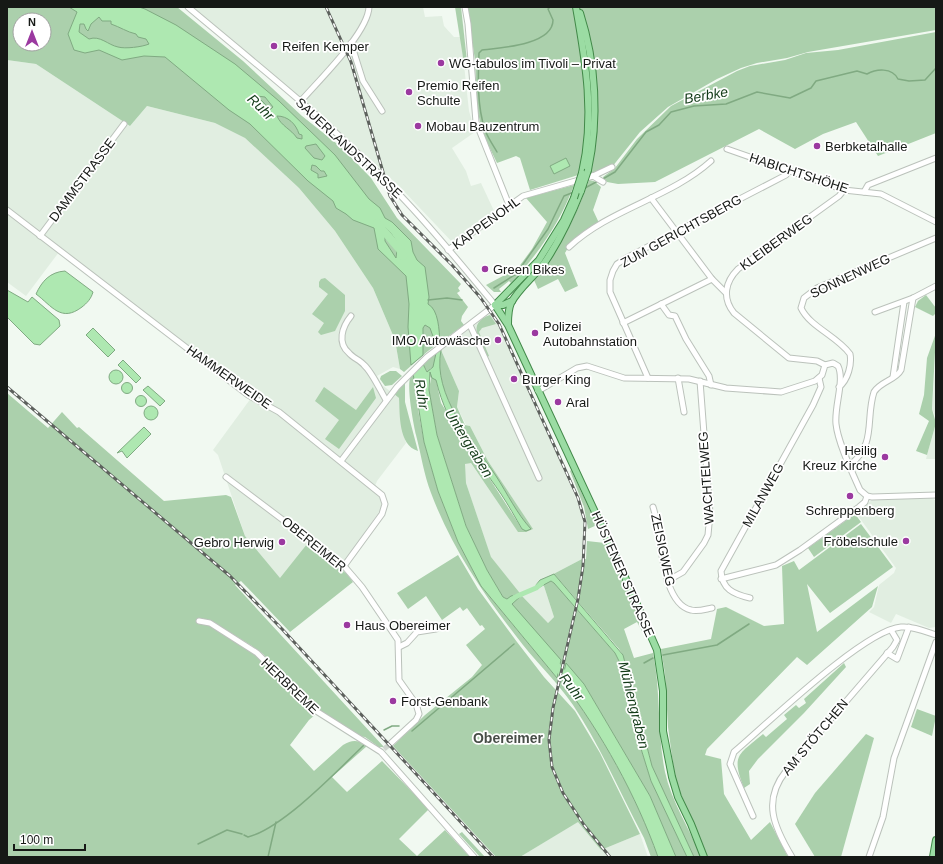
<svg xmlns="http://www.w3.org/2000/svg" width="943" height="864" viewBox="0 0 943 864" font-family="Helvetica,sans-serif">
	<rect width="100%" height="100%" fill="#f1f9f1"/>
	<g fill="#e1eee1">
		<path d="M185,7h238l2,10 17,-1 2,10 10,11h7l8,74 6,21 -23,16 14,23 5,15 10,-3 14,30 -41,31 -55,-58 -61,-56 -134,-109z"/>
		<path d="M7,60l29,4 94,62 17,-20 68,17 30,15 54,50 36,43 38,57 22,52 5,29 -7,-2 -16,9 5,9 17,13 3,30 4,15 -29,38 -4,10 8,8v10l-36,52 -32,-25 -33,43 -35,-43 -27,-81 -5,-5 41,-56 -142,-103 -50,-43 -36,48 -19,-14z"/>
		<path d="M490,314l6,8 13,26 37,78 34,83 3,14 -1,36 -40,21 12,37 -6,6 -25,-26 -32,-39 -25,-75 -2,-19 6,-2 48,69 8,1 6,-4 -44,-67 -18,-35 -4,-1 -9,-18 2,-16 -18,-41z"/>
		<path d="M936,358v60l-4,-9z"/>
		<path d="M936,423v36h-10l1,-4z"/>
		<path d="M932,498l4,3v126l-7,1 -33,-14 -5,9 -22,-11 5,-5 5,-22 15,-12 2,-5 -40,-55 16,-13z"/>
		<path d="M579,821l22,29 39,-16 8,23h-128z"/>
	</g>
	<g fill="#abd0ac" fill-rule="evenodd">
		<path d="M7,7h170l66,54 59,55 39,31 30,31 26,40 64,66 -3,4 2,3 -3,2 11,14 -6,9 -1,5 3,4 -36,26 -24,21 -4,-3 -5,-29 -22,-52 -38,-57 -36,-43 -54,-50 -30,-15 -68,-17 -17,20 -94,-62 -29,-4zM20,20h24v24h-24z"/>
		<path d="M455,7h6l7,63h-3z"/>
		<path d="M467,7h469v23l-128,22 -21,6 -30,5 -16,5 -24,11 -49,28 -28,25 -28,35 -21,7v-3l-61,19 -10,-32 -4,-2 -19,7 -14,-29 -6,-25 -2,-49z"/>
		<path d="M936,32v101l-58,23 -22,-34 -33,12 -28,15 -36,-20 -104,53 -37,2 -11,-2 -4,-5 12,-9 22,-29 34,-33 66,-35 13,-5 35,-6 21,-7 32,-3z"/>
		<path d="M589,180l5,1 7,6 -8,23 6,13c-14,7 -26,15 -34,30l13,33 -13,6 -7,-13 -20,10 -4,-9c25,-30 42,-63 55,-100z"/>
		<path d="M574,185c-14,38 -36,69 -63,98l-2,-2 -10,8 2,3h-7l-8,-7 32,-17 14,-19 15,-27 -21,-24z"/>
		<path d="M325,278l20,17v16l-10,20 -14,4 -3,-3 6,-9 -12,-9 16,-20 -9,-7v-5l2,-3z"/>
		<path d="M926,295l10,13v5l-3,3 -18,-9 3,-6z"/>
		<path d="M490,315l6,9 -14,4 -3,4 10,24 -2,1c-7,-16 -21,-34 3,-42z"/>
		<path d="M936,333l-4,76 4,14 -9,32 -11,-4 13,-30 -10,-7 5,-19 3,-37z"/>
		<path d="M441,350l18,41 -2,16 8,18 5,1 18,35 45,68 -7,3h-8l-47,-69 -6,1 1,19 25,74 32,40 25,26 6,-6 -12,-37 40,-21h4l1,-18 18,2 41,91 -2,1 -7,-13 -13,7 10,29 19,-5c8,39 4,80 12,119 6,29 25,57 36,85h-7l-42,-91 -29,-111 -4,-6 -64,-74 -4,6 3,2 61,70 4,8 19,78 13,42 36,76h-11l-26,-61 -66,-112 -22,-3c40,53 74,114 96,176h-7l-7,-19c-24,-45 -43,-91 -71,-133 -15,-22 -34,-40 -50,-60 -37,-47 -71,-96 -92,-152 -7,-18 -10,-39 -15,-58 -3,-13 -9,-46 -6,-57 2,-8 23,-24 31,-28zM441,351c-9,44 35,97 58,132 10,15 19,33 31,46h-8l-81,-126 -5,-23 -6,-11 3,-2zM423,364l8,14 -2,12 8,45 29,91 21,44 16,27 4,2 14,-4 -9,9 10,13 35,61 -76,-92 -23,-44 -20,-51 -14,-49 -7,-38z"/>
		<path d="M390,371h6l6,5 -10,9 -7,1 -5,-7 1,-3z"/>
		<path d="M405,382v20l13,49c-20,-6 -18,-37 -19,-53l-5,-4z"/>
		<path d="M324,387l32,23 17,-23 3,11 -37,51 -14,-10 14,-19 -24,-19z"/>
		<path d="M7,393l41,35 14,-16 15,16 2,-1 85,74 62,-6 5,2 14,39 35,42 27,-34 40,30 6,8 -63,50 -49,-51 -6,4 149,162h-8v-2l-11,-8 -7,-1 -34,-21 -26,-22 -35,-39 -11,-8 -42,-26 -11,-2c21,14 45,27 64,44 19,16 34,36 53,52l-7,6 -19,25 24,26 29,-26c10,-6 15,-5 24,1l-35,31 15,15 35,-31 47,48 -30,30 18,17 28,-26 25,27h-463z"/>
		<path d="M571,470l26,55 -9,4 -4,-22 -14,-36z"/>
		<path d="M855,514l6,8 -47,35 -6,-9z"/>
		<path d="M861,524l32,43 -63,46 -23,-29 10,48 61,-46 -6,21 -65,58 -10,-8 -90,92 -2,6 16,4 3,35 27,46 19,-18 18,35h-80l-26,-60 -7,-19 -7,-51 -3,-53 -4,-25 50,-10 6,-30 9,-2 38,19 20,-2 -2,-58 12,-5 5,9z"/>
		<path d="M458,555l20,34 39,53 27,35 31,34 25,42 40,81 -39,16 -23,-28 -58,35h-24l-103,-111 32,-31 47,-38 10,-12 -16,-20 19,-16 -3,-4 -2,1 -13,-18 -4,3 -3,-4 -18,13 -16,-24 -18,13 -11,-16z"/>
		<path d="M844,663l2,4 -42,46 -46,46 -9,12 1,13 -6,4c-13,-33 -6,-33 19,-54l3,3 21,-18 -3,-4 12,-10 3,3 7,-5 -2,-4z"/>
		<path d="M917,709l19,7 -4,20 -21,-9z"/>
		<path d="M866,734l8,4 -33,119h-26l-20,-33 20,-31z"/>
		<path d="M462,832l23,25h-5l-21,-23z"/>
	</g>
	<g fill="#aee8b1" stroke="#80aa82" fill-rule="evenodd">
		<path d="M69,7h70l6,2 31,16 59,39 44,37 56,54 34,44 11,9 5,10 7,4 19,19 2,11 4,8 8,7 4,30 -1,7c11,6 11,27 12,38l-4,3 -6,-17 -5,-3 -2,3v27l-12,10 -3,-38 1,-23 -3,-28 -28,-27 -4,-21 -21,-8 -7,-6 -10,-6 -3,-7 -25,-20 -58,-57 -21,-14 -64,-53 -21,-1 -22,4 -23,-10 -14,3 -11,-3 -6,-16 9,-22zM99,17l3,4h9v3c9,3 16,8 25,10l2,3 8,2 3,5c-7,3 -24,5 -31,3 -10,-2 -18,-12 -29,-8l-10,-7 1,-8h4l2,5 2,2 3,-7zM257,96l8,1 8,10 -2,2h-4l-2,-5zM277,116c11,0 19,8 22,18l3,1v4l-5,-1c-6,-9 -16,-12 -20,-22zM316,144l9,12 -3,4 -8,-2 -9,-10 1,-2zM312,165l4,1 5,5h3l3,5 -9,2v-4l-7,-4zM385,227c12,13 13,14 11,31l-11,-17z"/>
		<path d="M566,158l4,8 -16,8 -4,-8z"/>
		<path d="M65,271l28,21c-2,7 -6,11 -11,15 -21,16 -30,-1 -46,-13 6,-13 14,-22 29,-23z"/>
		<path d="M7,290l21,12 4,-5 27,23 1,6 -20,19 -6,-1 -27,-27z"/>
		<path d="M93,328l22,22 -7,7 -22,-22z"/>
		<path d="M441,350c-9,45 32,91 55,126 11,17 21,38 35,53l-5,2 -4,-2c-7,-12 -13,-23 -21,-35 -27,-40 -53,-64 -65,-114l-4,-2 -2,-6 -1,18 8,45 29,91 21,44 16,27 4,2 4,-3 9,-2 2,1 -10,9 49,56 -4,18 -76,-92 -23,-44 -20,-51 -14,-49 -11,-69 10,-9 4,8 6,-5 3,-14z"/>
		<path d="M123,360l18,18 -5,5 -18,-18z"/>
		<circle cx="116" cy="377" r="7"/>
		<circle cx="127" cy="388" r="5.5"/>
		<path d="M148,386l17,15 -5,5 -17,-16z"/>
		<circle cx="141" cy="401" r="5.5"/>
		<circle cx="151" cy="413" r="7"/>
		<path d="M144,427l7,7 -24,24 -5,-7 -5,2z"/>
		<path d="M554,574l69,81 29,111 42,91h-7l-36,-76 -13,-42 -19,-78 -4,-8 -61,-70 -3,-2 -13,7 -2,-3 4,-5z"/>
		<path d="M566,663l18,21 66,112 26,61h-18c-22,-62 -56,-123 -96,-176z"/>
	</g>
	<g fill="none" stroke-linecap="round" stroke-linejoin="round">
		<g stroke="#80aa82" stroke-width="1.5">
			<path d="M497,152c-4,-7 -9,-14 -12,-22 -8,-24 -7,-52 -6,-77l3,-3c18,-2 71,-5 71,-30l-5,-11 2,-2"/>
			<path d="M601,180l14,-8 31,-40 13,-7 12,-13 23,-6 32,-2 31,-12 33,6 21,-10 5,-7 41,-10 10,3c9,-5 25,-7 31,5l11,2 16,-1 11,-12"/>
			<path d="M585,188l13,-7"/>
			<path d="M494,288l22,-14 32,-45 16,-33 10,-4"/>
			<path d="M428,300l19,-2 15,2"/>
			<path d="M663,655l54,-10 32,-21"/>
			<path d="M644,663l9,-5"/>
			<path d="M384,730l8,-4h7"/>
			<path d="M412,731l102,-87"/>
			<path d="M244,835l4,2c35,-9 89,-66 116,-92"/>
			<path d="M198,844l29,-14 15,4"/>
			<path d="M268,857l8,-35"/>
		</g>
		<path stroke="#aee8b1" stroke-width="5" d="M515,597l21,-9 6,-5"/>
		<g stroke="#aee8b1" stroke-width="8">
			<path d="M377,223l24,28 2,5"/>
			<path d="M553,662l17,20"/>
		</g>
		<path stroke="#d0d7d0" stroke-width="5" stroke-dasharray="5 2.5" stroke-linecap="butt" d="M384,749l6,-5"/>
		<defs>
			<g id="minor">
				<path d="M188,7c69,58 144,117 206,182 36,36 68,77 101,116l-68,52 -30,30 -56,74"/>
				<path d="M465,7l3,17 8,98 33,83"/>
				<path d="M351,43l12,38 19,30"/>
				<path d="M300,102c18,-21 68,-69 69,-95"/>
				<path d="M727,149l117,41 37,4 55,28"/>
				<path d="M593,176l10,6"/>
				<path d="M864,192l4,-7 68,-27"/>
				<path d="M651,198l61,81 14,14"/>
				<path d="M7,210l241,185 31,17 103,83 3,9 -3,10 -38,52"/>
				<path d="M40,236l84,-112"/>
				<path d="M569,247c40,-38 101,-49 142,-86"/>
				<path d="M448,250l75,-54 70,-20 19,-9"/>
				<path d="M661,304l8,11 6,1 11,23 23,37 2,9"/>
				<path d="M875,312l38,-14 23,-12"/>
				<path d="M351,316c-9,11 -14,27 -2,37 4,5 11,7 15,12 8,7 16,25 22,35"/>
				<path d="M623,323l89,-44"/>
				<path d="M470,325l69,153"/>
				<path d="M825,365l-8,-4 -28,-3 -55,-45c-12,-15 -9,-31 4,-44l101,-73 5,-6"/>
				<path d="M893,377l11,-75"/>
				<path d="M648,378l-38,-86v-12l3,-9 4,-7 11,-7 158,-82 3,-4"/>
				<path d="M678,378l6,34"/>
				<path d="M839,387c9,-7 13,-23 11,-33 -13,-18 -40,-27 -49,-46l3,-10 13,-10 119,-50"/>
				<path d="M538,391l39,-23 10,-2 37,12 65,1 37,9 55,4 34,-11 7,-6 3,-10 8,-2 5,3c7,14 -4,41 -2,58 2,19 16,48 24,66l7,6 5,1 64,-2"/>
				<path d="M850,465c27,-22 15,-45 24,-73 7,-11 22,-12 27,-22l12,-72"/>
				<path d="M226,477l118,89 18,21 36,53 1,40 17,24 3,10 -3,6 -26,24"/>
				<path d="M653,507c9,25 7,96 38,103 7,2 15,-1 21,-2"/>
				<path d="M721,579l55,-14 24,-15 59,-43 6,-5 2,-6"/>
				<path d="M667,581l16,-9 21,-29 4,-8 2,-22 -10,-132"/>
				<path d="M750,598c-17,-4 -28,-9 -29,-27l92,-166 8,-18 -2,-9"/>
				<path d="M199,621l11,2 47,30 56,56 68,43 93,105"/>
				<path d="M399,647l8,-4 10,-11 19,-3"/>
				<path d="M887,653l10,6 12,-32"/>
				<path d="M753,816l-23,-52 4,-12c32,-27 130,-122 167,-125 12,-1 23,4 35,8"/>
				<path d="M792,857c-18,-30 -30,-56 -6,-86l107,-124 4,-7 -6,-10"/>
				<path d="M869,857l14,-40 11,-59 42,-116"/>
			</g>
			<g id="major">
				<path d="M576,7c10,56 19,110 6,166"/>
				<path d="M580,13c16,50 19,106 8,157"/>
				<path d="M495,305l13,20 113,243 36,82 6,41v40l9,46 6,20 13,27 13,33"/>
				<path d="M495,305l44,-45 25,-40 10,-22"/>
				<path d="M495,305h8l9,-4"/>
				<path d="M508,324c0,-8 0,-14 3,-21 8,-15 24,-27 34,-41 15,-22 26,-46 36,-71"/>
				<path d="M933,857l3,-17"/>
			</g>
		</defs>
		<use href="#minor" stroke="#bbc2bb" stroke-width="7"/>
		<use href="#major" stroke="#428949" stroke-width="8"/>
		<use href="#minor" stroke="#fff" stroke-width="5"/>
		<use href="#major" stroke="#9bdca3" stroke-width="6"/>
		<defs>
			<g id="rail">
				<path d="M326,7l25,55 39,134 12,19 50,50 28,32 19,27 79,174 7,24 -2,44 -5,33 -25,109 -4,32 3,27 11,26 21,32 26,32"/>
				<path d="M7,387l223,189 52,53 211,228"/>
			</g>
		</defs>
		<use href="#rail" stroke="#5d615d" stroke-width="3"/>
		<use href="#rail" stroke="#fff" stroke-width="1.5" stroke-dasharray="4.5" stroke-linecap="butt"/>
		<defs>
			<g id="major-bridge">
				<path d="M581,191l7,-21"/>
				<path d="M574,198l8,-25"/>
			</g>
		</defs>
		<use href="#major-bridge" stroke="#428949" stroke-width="8" stroke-linecap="butt"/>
		<use href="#major-bridge" stroke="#9bdca3" stroke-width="6"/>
	</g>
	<g fill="#9b39a0" stroke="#fff" stroke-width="1.5">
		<circle cx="274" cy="46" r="4"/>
		<circle cx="441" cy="63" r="4"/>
		<circle cx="409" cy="92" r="4"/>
		<circle cx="418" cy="126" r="4"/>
		<circle cx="817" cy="146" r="4"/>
		<circle cx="485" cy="269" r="4"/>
		<circle cx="535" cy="333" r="4"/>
		<circle cx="498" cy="340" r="4"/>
		<circle cx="514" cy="379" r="4"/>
		<circle cx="558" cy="402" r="4"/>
		<circle cx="885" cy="457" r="4"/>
		<circle cx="850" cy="496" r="4"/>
		<circle cx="906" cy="541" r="4"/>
		<circle cx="282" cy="542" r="4"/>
		<circle cx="347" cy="625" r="4"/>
		<circle cx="393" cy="701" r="4"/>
	</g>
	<g text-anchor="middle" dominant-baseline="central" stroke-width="3.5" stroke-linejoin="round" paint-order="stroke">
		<g font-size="13" fill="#161916" stroke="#fff" text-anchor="start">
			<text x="282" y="46">Reifen Kemper</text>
			<text x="449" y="63">WG-tabulos im Tivoli – Privat</text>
			<text x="417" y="85">Premio Reifen<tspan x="417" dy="15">Schulte</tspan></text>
			<text x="426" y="126">Mobau Bauzentrum</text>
			<text x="825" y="146">Berbketalhalle</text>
			<text x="493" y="269">Green Bikes</text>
			<text x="543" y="326">Polizei<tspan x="543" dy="15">Autobahnstation</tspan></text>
			<text x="490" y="340" text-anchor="end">IMO Autowäsche</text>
			<text x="522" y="379">Burger King</text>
			<text x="566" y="402">Aral</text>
			<text x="877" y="450" text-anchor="end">Heilig<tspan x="877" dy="15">Kreuz Kirche</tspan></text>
			<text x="850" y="510" text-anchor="middle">Schreppenberg</text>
			<text x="898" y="541" text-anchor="end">Fröbelschule</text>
			<text x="274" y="542" text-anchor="end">Gebro Herwig</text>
			<text x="355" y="625">Haus Obereimer</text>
			<text x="401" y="701">Forst-Genbank</text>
		</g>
		<g font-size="13" fill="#161916" stroke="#fff">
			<text transform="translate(349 148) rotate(43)">SAUERLANDSTRASSE</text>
			<text transform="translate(799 173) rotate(18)">HABICHTSHÖHE</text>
			<text transform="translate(82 180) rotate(-53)">DAMMSTRASSE</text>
			<text transform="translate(486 223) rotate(-36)">KAPPENOHL</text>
			<text transform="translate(681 231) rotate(-29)">ZUM GERICHTSBERG</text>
			<text transform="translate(776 242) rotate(-36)">KLEIBERWEG</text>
			<text transform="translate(850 276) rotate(-25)">SONNENWEG</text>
			<text transform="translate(229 377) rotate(35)">HAMMERWEIDE</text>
			<text transform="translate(706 478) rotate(-94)">WACHTELWEG</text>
			<text transform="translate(763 495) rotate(-61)">MILANWEG</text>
			<text transform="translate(314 544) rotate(39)">OBEREIMER</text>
			<text transform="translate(663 550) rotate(78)">ZEISIGWEG</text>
			<text transform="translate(623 574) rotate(66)">HÜSTENER STRASSE</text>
			<text transform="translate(290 686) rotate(44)">HERBREME</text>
			<text transform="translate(815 737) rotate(-50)">AM STÖTCHEN</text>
		</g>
		<g font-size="14" font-style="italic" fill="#133b18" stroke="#fff">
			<text transform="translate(706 95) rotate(-10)">Berbke</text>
			<text transform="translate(261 107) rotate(44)">Ruhr</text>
			<text transform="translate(422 394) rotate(81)">Ruhr</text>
			<text transform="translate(469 443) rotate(58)">Untergraben</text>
			<text transform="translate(572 687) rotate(52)">Ruhr</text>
			<text transform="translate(634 705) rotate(76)">Mühlengraben</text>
		</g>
		<g font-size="14" font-weight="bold" fill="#474d47" stroke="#fff">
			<text x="508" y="738">Obereimer</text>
		</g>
	</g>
	<rect width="943" height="864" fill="none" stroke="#161916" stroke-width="16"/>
	<g transform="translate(32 32)"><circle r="19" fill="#ffffff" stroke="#a2a3a2"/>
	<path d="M0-3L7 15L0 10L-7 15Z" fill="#9b39a0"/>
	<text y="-6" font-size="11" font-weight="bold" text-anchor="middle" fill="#161916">N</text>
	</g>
	<path d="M14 844v6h71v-6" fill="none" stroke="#161916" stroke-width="2"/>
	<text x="20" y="844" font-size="12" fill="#161916" stroke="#ffffff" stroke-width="3" paint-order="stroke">100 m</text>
</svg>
